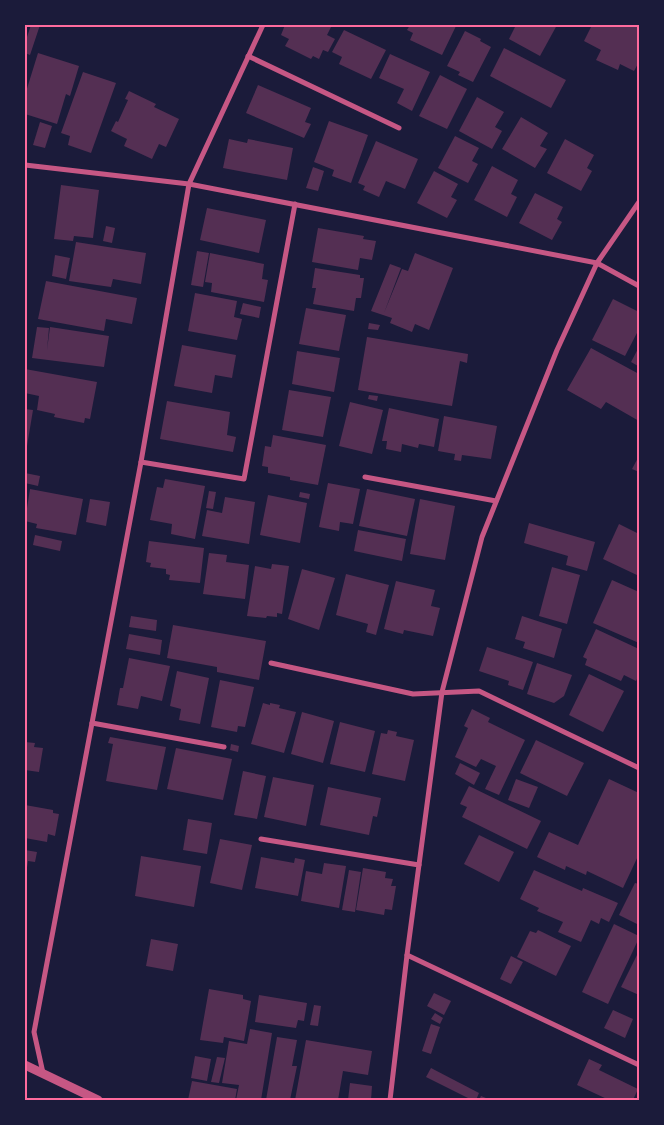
<svg xmlns="http://www.w3.org/2000/svg" width="664" height="1125" viewBox="0 0 664 1125" font-family="Literata,serif">
	<rect width="100%" height="100%" fill="#1b1b3a"/>
	<g fill="#542f53">
		<path d="M31,25h9l-10,30 -5,-2v-10z"/>
		<path d="M285,25h47l-5,10 8,4 -7,13 -5,-2 -4,9 -6,-3 -2,3 -26,-13 4,-7 -8,-4z"/>
		<path d="M410,25h44l2,1 -14,29 -32,-15 3,-7 -6,-3z"/>
		<path d="M516,25h41l-17,31 -31,-17z"/>
		<path d="M592,25h47v37l-5,9 -14,-7 -2,6 -22,-10 5,-10 -17,-9z"/>
		<path d="M344,30l42,20 -15,29 -32,-15 3,-7 -10,-5z"/>
		<path d="M465,31l16,8 -1,2 11,6 -18,35 -15,-7 2,-3 -13,-6z"/>
		<path d="M504,48l62,32 -15,28 -61,-32z"/>
		<path d="M38,53l41,13 -9,30 -4,-2 -9,30 -32,-10v-19z"/>
		<path d="M390,54l40,18 -18,39 -15,-8 7,-14 -25,-11z"/>
		<path d="M83,72l33,11 -25,70 -23,-8 2,-9 -9,-3z"/>
		<path d="M440,75l27,14 -20,40 -28,-13z"/>
		<path d="M258,85l53,23 -6,14 6,2 -7,14 -58,-25z"/>
		<path d="M129,91l27,13 -2,3 25,12 -13,28 -7,-3 -7,15 -28,-13 3,-7 -16,-8 5,-10 2,1 10,-22 -3,-1z"/>
		<path d="M477,97l27,15 -9,15 7,4 -10,18 -33,-18z"/>
		<path d="M521,117l27,16 -8,13 7,3 -12,19 -33,-19z"/>
		<path d="M329,121l39,14 -17,48 -19,-7 2,-6 -20,-8z"/>
		<path d="M40,122l12,4 -7,22 -12,-3z"/>
		<path d="M455,136l24,12 -7,13 6,3 -10,19 -30,-15z"/>
		<path d="M229,139l18,4 1,-4 45,9 -6,32 -64,-12z"/>
		<path d="M565,139l29,16 -7,13 5,3 -11,20 -34,-18z"/>
		<path d="M376,141l42,18 -13,30 -19,-8 -7,16 -16,-7 2,-4 -7,-3z"/>
		<path d="M492,166l26,14 -7,14 6,3 -10,20 -33,-17z"/>
		<path d="M313,167l11,4 -6,20 -12,-3z"/>
		<path d="M434,171l24,13 -7,13 6,3 -10,18 -30,-15z"/>
		<path d="M61,185l38,5 -6,48 -19,-2 -1,5 -19,-2z"/>
		<path d="M535,193l28,14 -6,12 5,3 -10,18 -33,-17z"/>
		<path d="M207,208l59,12 -7,33 -59,-13z"/>
		<path d="M106,226l9,2 -3,15 -9,-2z"/>
		<path d="M318,228l46,8 -1,3 13,2 -4,19 -12,-2 -2,12 -46,-8z"/>
		<path d="M76,242l70,11 -5,31 -28,-5 -2,8 -42,-6z"/>
		<path d="M197,251l12,2 -6,34 -12,-2z"/>
		<path d="M210,253l54,11 -2,15 6,1 -4,22 -53,-10 1,-9 -7,-1z"/>
		<path d="M415,253l38,15 -24,62 -14,-6 -3,8 -22,-9 2,-5 -21,-7 19,-47 11,4 -17,45 18,-44 6,2z"/>
		<path d="M55,255l15,3 -4,21 -14,-3z"/>
		<path d="M315,268l45,7v3h4l-3,20h-5l-2,13 -41,-7 3,-16h-4z"/>
		<path d="M46,281l91,17 -5,26 -26,-5 -2,12 -66,-12z"/>
		<path d="M195,293l42,8 -3,16 8,2 -5,21 -49,-9z"/>
		<path d="M613,299l26,13v17l-14,27 -33,-16z"/>
		<path d="M243,303l18,4 -2,11 -19,-4z"/>
		<path d="M306,308l40,7 -7,36 -40,-7z"/>
		<path d="M369,323l11,2 -2,5 -10,-1z"/>
		<path d="M37,327l12,1 -2,22 3,-23 59,9 -5,31 -72,-9z"/>
		<path d="M367,337l101,17 -1,9 -7,-2 -8,45 -94,-16z"/>
		<path d="M182,345l54,10 -4,23 -17,-3 -3,18 -38,-7z"/>
		<path d="M639,347v17l-1,2 -7,-4z"/>
		<path d="M591,348l48,26v47l-33,-19 -5,7 -34,-19z"/>
		<path d="M297,351l43,7 -6,34 -42,-8z"/>
		<path d="M25,369l72,13 -7,37 -5,-1 -1,5 -30,-6 1,-3 -18,-4 2,-14 -14,-3z"/>
		<path d="M289,390l42,7 -8,40 -41,-7z"/>
		<path d="M369,395l9,1 -1,5 -9,-2z"/>
		<path d="M167,401l63,11 -3,23 9,2 -3,15 -73,-13z"/>
		<path d="M350,402l33,8 -11,44 -33,-8z"/>
		<path d="M389,408l50,11 -5,28 -15,-3 -1,4 -16,-4 -1,8 -15,-3 1,-8h-5z"/>
		<path d="M25,409l8,1 -6,36 -2,-1z"/>
		<path d="M444,416l53,10 -6,33 -29,-4 -1,6 -7,-1 1,-6 -17,-3z"/>
		<path d="M273,435l53,10 -8,40 -28,-5v-3l-22,-4v-6l-6,-1 3,-20 6,1z"/>
		<path d="M639,456v16l-7,-3z"/>
		<path d="M25,473l15,3 -2,10 -13,-3z"/>
		<path d="M165,479l40,7 -10,53 -24,-5 1,-10 -22,-4 7,-33 6,1z"/>
		<path d="M328,483l32,6 -7,35 -13,-2 -1,9 -20,-4z"/>
		<path d="M30,489l53,10 -7,36 -40,-7 1,-4 -12,-3z"/>
		<path d="M367,489l48,10 -8,37 -48,-10z"/>
		<path d="M209,491l7,1 -3,17 -7,-1z"/>
		<path d="M300,492l10,2 -1,5 -10,-2z"/>
		<path d="M268,495l39,8 -7,40 -40,-8z"/>
		<path d="M225,497l30,5 -6,42 -47,-8 5,-26 15,3z"/>
		<path d="M90,499l20,3 -4,24 -20,-4z"/>
		<path d="M420,499l35,7 -10,54 -35,-6z"/>
		<path d="M529,523l66,19 -8,29 -21,-6 2,-9 -44,-13z"/>
		<path d="M619,524l20,10v42l-36,-17z"/>
		<path d="M358,530l48,9 -4,22 -48,-10z"/>
		<path d="M35,535l27,6 -2,10 -27,-6z"/>
		<path d="M149,541l55,7 -4,35 -31,-3 1,-5 -4,-1v-5l-16,-2 1,-4 -5,-1z"/>
		<path d="M209,553l18,2 -1,7 23,3 -4,34 -42,-5z"/>
		<path d="M272,564l17,2 -7,48 -5,-1v4l-10,-1 -1,2 -19,-2 8,-50 16,3z"/>
		<path d="M552,567l28,8 -13,49 -28,-8z"/>
		<path d="M302,569l33,9 -16,52 -31,-11z"/>
		<path d="M346,574l43,11 -13,50 -10,-3 2,-8 -32,-9z"/>
		<path d="M612,580l27,12v51l-46,-20z"/>
		<path d="M396,581l39,9 -4,16 9,2 -7,28 -29,-6 -1,4 -19,-5z"/>
		<path d="M131,616l26,4 -1,11 -27,-4z"/>
		<path d="M522,616l40,13 -8,29 -31,-10 2,-6 -10,-3z"/>
		<path d="M173,625l93,16 -7,39 -42,-8v-5l-50,-9z"/>
		<path d="M596,629l43,20v26l-3,6 -12,-6 -3,6 -36,-16 2,-6 -4,-2z"/>
		<path d="M129,634l33,6 -2,15 -34,-6z"/>
		<path d="M487,647l46,15 -10,28 -15,-5 1,-4 -30,-10z"/>
		<path d="M129,658l41,8 -8,35 -21,-5 -3,13 -21,-4 3,-17h3z"/>
		<path d="M537,663l35,12 -8,21 -10,7 -27,-9z"/>
		<path d="M177,671l32,7 -9,46 -21,-4 2,-11 -11,-3z"/>
		<path d="M589,674l35,17 -21,41 -34,-17z"/>
		<path d="M220,680l34,7 -9,40 -7,-1 -1,6 -26,-5z"/>
		<path d="M263,703l7,2v-2l10,2 -1,3 17,4 -12,41 -33,-9z"/>
		<path d="M472,709l18,9 -2,4 37,18 -26,55 -14,-6 11,-23 -15,-7 -5,8 -21,-10 13,-29 -4,-2z"/>
		<path d="M302,712l32,9 -11,42 -32,-9z"/>
		<path d="M340,722l35,9 -10,41 -35,-8z"/>
		<path d="M388,730l9,2 -1,4 18,4 -9,41 -33,-7 9,-41 6,1z"/>
		<path d="M110,737l56,10 -9,43 -51,-9 7,-37 -5,-1z"/>
		<path d="M536,740l48,23 -17,33 -47,-23z"/>
		<path d="M25,742l10,1 -1,4 9,1 -4,24 -14,-2z"/>
		<path d="M231,744l8,2 -1,6 -8,-2z"/>
		<path d="M176,748l56,11 -9,41 -56,-11z"/>
		<path d="M460,763l20,10 -6,12 -19,-11z"/>
		<path d="M243,771l23,5 -9,43 -23,-4z"/>
		<path d="M273,777l41,8 -8,41 -42,-9z"/>
		<path d="M516,779l22,8 -9,21 -21,-8z"/>
		<path d="M609,779l30,14v61l-16,34 -36,-17 -1,4 -20,-9 -1,4 -28,-13 12,-25 29,13z"/>
		<path d="M469,786l72,35 -14,28 -65,-32 5,-10 -7,-3z"/>
		<path d="M328,787l53,11 -4,19 -4,-1 -4,19 -49,-10z"/>
		<path d="M25,805l28,5v3l6,1 -4,22 -7,-2 -1,8 -22,-4z"/>
		<path d="M188,819l24,4 -5,31 -24,-4z"/>
		<path d="M479,835l35,17 -15,30 -35,-18z"/>
		<path d="M220,839l32,6 -10,45 -32,-7z"/>
		<path d="M25,850l12,2 -2,10 -7,-1 -2,13z"/>
		<path d="M141,856l60,10 -7,41 -59,-11z"/>
		<path d="M261,857l33,6 1,-5 10,2 -7,36 -43,-8z"/>
		<path d="M324,863l22,3 -7,42 -38,-7 5,-30 16,3z"/>
		<path d="M363,868l23,4 -1,6 8,1 -2,7h5l-4,24 -7,-1 -1,6 -28,-5z"/>
		<path d="M349,870l12,2 -6,40 -13,-2z"/>
		<path d="M534,870l48,21 1,-3 35,15 -9,19 -8,-4 -2,6 -8,-4 -10,22 -23,-10 5,-10 -26,-11 2,-3 -19,-9z"/>
		<path d="M635,883l4,1v41l-20,-10z"/>
		<path d="M614,924l25,12v2l-31,66 -26,-12z"/>
		<path d="M538,930l33,16 -15,30 -39,-19 13,-26 6,2z"/>
		<path d="M151,939l27,5 -5,27 -27,-5z"/>
		<path d="M639,951v44l-18,-8z"/>
		<path d="M511,956l12,6 -12,22 -11,-5z"/>
		<path d="M209,989l34,6v4l8,2 -7,40 -20,-4 -1,6 -23,-3z"/>
		<path d="M434,993l17,8 -7,14 -17,-9z"/>
		<path d="M259,995l48,8 -3,18 -6,-1 -2,8 -41,-6z"/>
		<path d="M314,1005l7,1 -3,20 -8,-1z"/>
		<path d="M613,1010l20,9 -8,19 -21,-10z"/>
		<path d="M435,1013l8,5 -3,6 -9,-5z"/>
		<path d="M431,1024l9,3 -9,27 -9,-3z"/>
		<path d="M250,1029l22,4 -11,67h-25l3,-15 -17,-2 7,-42 18,3z"/>
		<path d="M277,1037l20,3 -5,26h5l-7,34h-24z"/>
		<path d="M306,1040l66,11 -4,24 -25,-4 -5,29h-43z"/>
		<path d="M195,1056l16,3 -4,22 -16,-3z"/>
		<path d="M217,1057l8,1 -6,25 -8,-1z"/>
		<path d="M589,1059l13,6 -3,5 39,19 -5,11h-24l-32,-15z"/>
		<path d="M431,1068l48,25 -3,7h-4l-46,-23z"/>
		<path d="M192,1081l45,8 -2,11h-47z"/>
		<path d="M350,1083l22,3 -1,14h-23z"/>
		<path d="M481,1096l10,4h-12z"/>
	</g>
	<g fill="none" stroke-linecap="round" stroke-linejoin="round">
		<g stroke="#c65784" stroke-width="5">
			<path d="M248,56l151,72"/>
			<path d="M25,165l164,19 408,79 42,23"/>
			<path d="M141,462l103,17 51,-275"/>
			<path d="M365,477l131,24"/>
			<path d="M271,663l142,31 66,-3 160,77"/>
			<path d="M92,723l132,24"/>
			<path d="M261,839l158,26"/>
			<path d="M407,955l232,110"/>
			<path d="M43,1073l-9,-41 107,-570 48,-278 74,-159"/>
			<path d="M390,1100l17,-145 35,-263 40,-155 75,-187 40,-87 42,-61"/>
		</g>
		<path stroke="#c65784" stroke-width="9" d="M25,1065l73,35"/>
	</g>
	<rect width="664" height="1125" fill="none" stroke="#1b1b3a" stroke-width="52"/>
	<rect x="26" y="26" width="612" height="1073" fill="none" stroke="#ff6b9d" stroke-width="2"/>
</svg>
